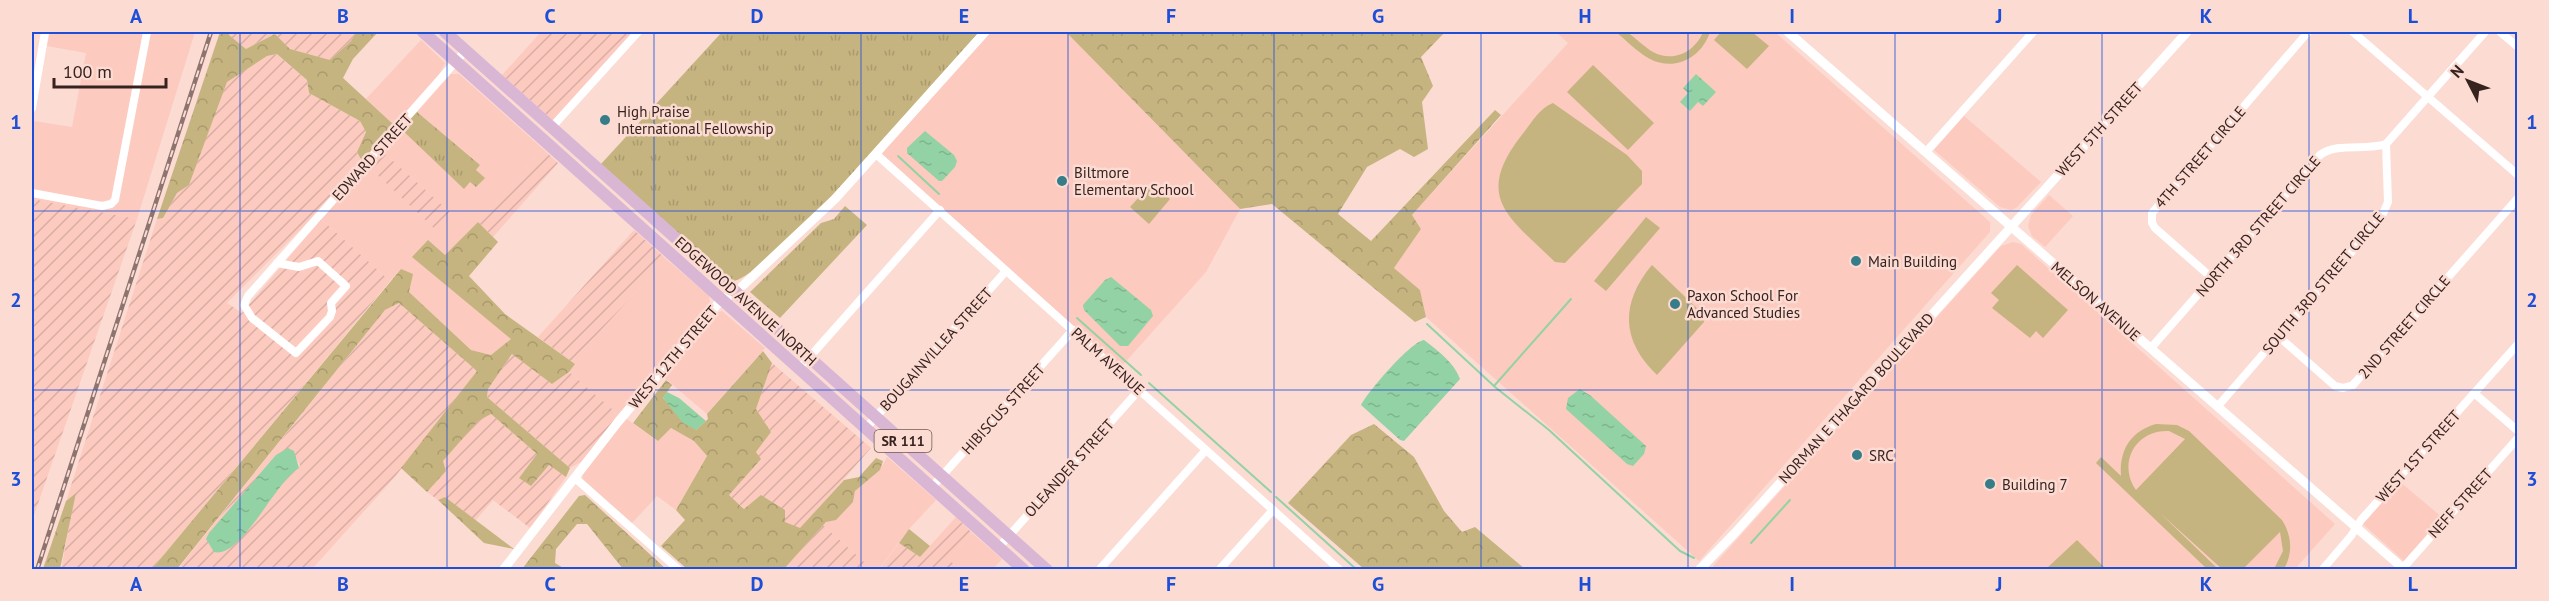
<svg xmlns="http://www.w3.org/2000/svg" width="2549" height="601" viewBox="0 0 2549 601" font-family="'PT Sans',sans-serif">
	<defs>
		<pattern id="industrial-furrows" width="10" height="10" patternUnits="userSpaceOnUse" patternTransform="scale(1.5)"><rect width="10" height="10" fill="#fccabf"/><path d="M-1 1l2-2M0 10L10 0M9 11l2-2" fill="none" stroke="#d9ada4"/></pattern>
		<pattern id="grass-tufts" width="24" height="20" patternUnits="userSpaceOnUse" patternTransform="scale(1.5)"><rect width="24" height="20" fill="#c5b47f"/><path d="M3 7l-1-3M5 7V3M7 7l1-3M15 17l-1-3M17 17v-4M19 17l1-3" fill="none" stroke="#aa9a6d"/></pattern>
		<pattern id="forest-crowns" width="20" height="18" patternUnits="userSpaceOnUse" patternTransform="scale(1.5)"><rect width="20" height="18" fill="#c5b47f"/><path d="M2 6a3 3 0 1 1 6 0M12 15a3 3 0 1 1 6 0" fill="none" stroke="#aa9a6d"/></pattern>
		<pattern id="water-ripples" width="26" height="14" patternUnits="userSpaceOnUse" patternTransform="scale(1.5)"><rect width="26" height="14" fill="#93d2a4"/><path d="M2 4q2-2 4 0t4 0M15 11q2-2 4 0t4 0" fill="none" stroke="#7fb48d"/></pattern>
	</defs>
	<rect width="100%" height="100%" fill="#fcdbd3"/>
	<g fill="#fccabf">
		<path d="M50,32h145l-58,187 -105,-20 2,-78 38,6 14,-74 -39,-7z"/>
		<path d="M991,32h75l174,177 -34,63 -86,96 -239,-215z"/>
		<path d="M1556,32h219l215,190v10l-291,329 -273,-244 -6,-27 -26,-22 27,-39 -9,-14 156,-172z"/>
		<path d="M421,40l24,23 -6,12 -45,50 -28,-26z"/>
		<path d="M451,74h8l84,75 -65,73 -33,33 66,84 -20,16 -20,-5 -62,-58 -8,-23 -11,12 -69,-62 48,-52 67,62 15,-16 -69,-62 19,-22 63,59 6,-6 6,5 8,-9 -8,-8 4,-5 -63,-53z"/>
		<path d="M1964,116l77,66 -25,26 -5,2 -11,-3 -66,-57z"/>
		<path d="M2049,195l24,21 -28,31 -13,-11 -4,-10 3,-11z"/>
		<path d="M2013,242l8,2 314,280 -40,45 -578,1 -4,-4 288,-320z"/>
		<path d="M666,259l43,37 1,7 -91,112 -50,-43 6,-8 -3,-2z"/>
		<path d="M722,311l43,37 -58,66 -46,-39 55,-62z"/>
		<path d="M625,418l33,23 13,-13 23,13 13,15 -31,54 -19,-14 -25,27 -49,-44 -1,-6z"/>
		<path d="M887,457l49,43 -27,29 -30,40h-7l-49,-44 30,-23 2,-11 25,-21z"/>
		<path d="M2400,482l43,36 -39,43 -41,-37z"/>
		<path d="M972,533l30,26 -10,11 -32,-1 -12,-10z"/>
	</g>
	<g fill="url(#industrial-furrows)" fill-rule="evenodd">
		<path d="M230,32h126l-5,9 -21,19 -41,-11 -14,-15 -29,15 -17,-14z"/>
		<path d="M541,32h101l-84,93 -56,-50z"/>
		<path d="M277,54l30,26 2,13 51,28 6,11 -9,20 5,9 -61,68 -74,74 15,10 79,-94 69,62 -238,288 -91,1 14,-76 -9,7 91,-282 6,-1 14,-25 12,-8 38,-104 40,-25z"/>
		<path d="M543,149l15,14 -65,74 -15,-15z"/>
		<path d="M382,151l69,62 -15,17 -67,-63z"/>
		<path d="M32,199l105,20 -103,296 -2,-1z"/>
		<path d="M634,230l32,29 -94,103 -34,-25z"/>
		<path d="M399,303l78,68 -83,107 -82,91 -135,1 208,-260zM295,457l5,8 -1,3 -8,4 -14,17 -68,44 30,-34z"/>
		<path d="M513,353l39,31 17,-12 50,43 -38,47 -11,6 -83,-71 1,-8z"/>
		<path d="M772,363l99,85 -71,81 -55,-20 -16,-14 31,-36 -4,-7 15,-20 -15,-23z"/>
		<path d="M491,414l46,40 -18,24 30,-13 17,12 -36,51 -37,-28 -18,21 -30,-24 -7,3 -11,-8 19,-21 -3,-10 35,-41z"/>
		<path d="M956,517l16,16 -24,26 12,10 -81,1 20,-27 21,14z"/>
		<path d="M823,525l49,44h-88z"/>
	</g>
	<g fill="url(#grass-tufts)">
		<path d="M722,32h258c-31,34 -217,251 -248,249l-131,-117z"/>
		<path d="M417,112l63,53 -4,5 9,8 -9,9 -6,-5 -6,7 -63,-60z"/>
		<path d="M845,206l22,19 -87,93 -30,-26 71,-69 13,-4z"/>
	</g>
	<g fill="url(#forest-crowns)">
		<path d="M220,32h10l-1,3 17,14 29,-15 15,15 40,11 21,-19 5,-9h22l-25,27 -10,19 51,47 -32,36 -5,-9 9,-20 -6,-11 -51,-28 -2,-13 -30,-26 -10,2 -40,26 -38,103 -12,8 -14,25 -6,1z"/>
		<path d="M1066,32h379l-24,25 12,29 -11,16 6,47 -14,8 -14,-8 -33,18 -29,47 33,27 124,-131 6,5 -89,100 9,14 -27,39 26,22 6,27 -11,5 -143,-118 -32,5z"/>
		<path d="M478,222l20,20 -29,34 36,38 70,50 -6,8 -17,12 -40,-30 -24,35 -1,8 83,71 -4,9 -17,-12 -18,21 -12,-8 18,-24 -46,-40 -13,7 -35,40 3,10 -19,21 -26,-24 76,-97 -78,-68 -14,7 -208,259h-25l249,-300 12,5 -4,18 62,58 20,5 20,-16 -99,-82 16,-17 17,15z"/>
		<path d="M763,351l9,12 -16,46 15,23 -15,20 5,7 -32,36 15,14 17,-14 24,15v12l15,6 44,-48 15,-3 17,-19 7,3 -3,9 -25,21 -2,11 -17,18 -10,2 -42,47h-97l-26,-23 24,-26 -9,-10 31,-54 -13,-15 -23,-13 -13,13 -25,-18 33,-43 6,5 -9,13 33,32 12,-11 -1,-5z"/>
		<path d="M1374,424l40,33 30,54 18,21 13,-5 50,42h-161l-76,-66 63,-68z"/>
		<path d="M76,493l-16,76h-17l23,-68z"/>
		<path d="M585,495l81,74h-43l-36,-45h-10l-21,25 -1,14 10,6h-43l57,-73z"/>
		<path d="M445,497l69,52 -30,-6 -46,-43z"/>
		<path d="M909,529l21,17 -10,11 -21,-14z"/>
	</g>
	<g fill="#c5b47f" fill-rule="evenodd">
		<path d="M1616,32h11c9,6 17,15 26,20 20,11 42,0 50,-20h7c-8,25 -35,40 -60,27 -13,-7 -23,-18 -34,-27z"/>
		<path d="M1721,32h31l17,14 -22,23 -33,-29z"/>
		<path d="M1593,65l61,58 -26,27 -61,-58z"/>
		<path d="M1553,103l74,52 15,16v13l-77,79 -10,-1c-45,-44 -82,-64 -34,-126 10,-12 17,-27 32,-33z"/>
		<path d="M1152,183l18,16 -21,25 -19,-17z"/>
		<path d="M1646,217l14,11 -54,63 -12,-10z"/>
		<path d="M1652,265l52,50v7l-47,53c-36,-34 -37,-72 -5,-110z"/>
		<path d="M2017,265l51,45 -25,28 -7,-7 -6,7 -38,-30 7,-8 -8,-7z"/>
		<path d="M2156,424l21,1 12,6 93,89c10,16 11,33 2,49h-10l9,-18 -3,-19 -37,37h-21l-62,-56 58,56h-11l-111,-106 5,-6 20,19c-2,-26 10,-45 35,-52zM2169,431l16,8 -49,51c-19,-27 0,-61 33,-59z"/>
		<path d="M2077,540l29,29h-60z"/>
	</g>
	<g fill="url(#water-ripples)">
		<path d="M1696,74l20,18 -13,14 -5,-4 -8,9 -10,-9 8,-9 -5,-5z"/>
		<path d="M925,131l29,24 3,6 -2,6 -13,14h-3l-32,-28v-5z"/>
		<path d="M1111,277l40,33 2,6 -25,30h-8l-36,-36 -1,-5 22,-25z"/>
		<path d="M1424,340c14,11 29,21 36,39l-56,62 -4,-1 -39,-35c7,-13 49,-63 63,-65z"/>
		<path d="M1580,389l11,7 55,50 -2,8 -11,12 -6,-2 -61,-55 2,-11z"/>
		<path d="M667,392l12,6 27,23 -10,9 -13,-7 -20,-25z"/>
		<path d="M288,448l6,3 5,17c-24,14 -58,91 -85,84l-8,-13 3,-6 67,-78z"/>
	</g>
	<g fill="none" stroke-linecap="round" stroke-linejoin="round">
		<g stroke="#93d2a4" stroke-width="2">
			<path d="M898,156l41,38"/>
			<path d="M1077,318l64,57"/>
			<path d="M1427,324l68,63 54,43 131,121 14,7"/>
			<path d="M1149,383l122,109"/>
			<path d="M1494,386l77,-87"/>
			<path d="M1276,497l81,73"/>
			<path d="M1751,543l39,-43"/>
		</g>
		<g stroke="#fff" stroke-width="8">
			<path d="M2353,32l165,143"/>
			<path d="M2500,32l18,15"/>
			<path d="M32,108l13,-76"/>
			<path d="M552,127l86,-95"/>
			<path d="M1926,152l107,-120"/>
			<path d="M876,154l464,416"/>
			<path d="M32,193l70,13 9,-2 4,-4 32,-168"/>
			<path d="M277,263l22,4 19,-6 28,25 -15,17 1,8 -2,6 -34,36 -44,-35 -8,-13 4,-9 218,-246"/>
			<path d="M2212,278l-57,-50 -3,-5v-10l156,-181"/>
			<path d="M2278,336l57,50 8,2 10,-3 165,-187"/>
			<path d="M2151,348l169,-193c17,-13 46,-4 66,-11l99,-112"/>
			<path d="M799,369l141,-159"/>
			<path d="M2474,393l44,38"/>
			<path d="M2218,406l163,-188 7,-16 -2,-58"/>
			<path d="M866,428l140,-157"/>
			<path d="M575,478l104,92"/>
			<path d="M932,487l141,-157"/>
			<path d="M999,547l141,-158"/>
			<path d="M2403,568l115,-130"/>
			<path d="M1099,570l107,-120"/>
			<path d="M1219,570l54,-60"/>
			<path d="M2322,570l29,-34 10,-16 157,-176"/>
		</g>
		<g stroke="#fff" stroke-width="9">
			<path d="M1788,32l617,538"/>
			<path d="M503,570l115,-148 104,-123 14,-7 99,-93 150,-167"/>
			<path d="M1699,570l35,-36 453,-502"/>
		</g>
		<g stroke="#dab6d5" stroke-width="12">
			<path d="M423,32l601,538"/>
			<path d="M445,32l602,538"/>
		</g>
		<defs>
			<path id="rail" d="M37,570l174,-538"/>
		</defs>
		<use href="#rail" stroke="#8e746f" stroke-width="4.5"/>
		<use href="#rail" stroke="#fcdbd3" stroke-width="2" stroke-dasharray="7" stroke-linecap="butt"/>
	</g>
	<path fill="none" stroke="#1d4ed8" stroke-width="1.5" stroke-opacity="0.55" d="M240,32v538M447,32v538M654,32v538M861,32v538M1068,32v538M1274,32v538M1481,32v538M1688,32v538M1895,32v538M2102,32v538M2309,32v538M32,211h2486M32,390h2486"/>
	<g fill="#367c89" stroke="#fcdbd3" stroke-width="2">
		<circle cx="605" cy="120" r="6"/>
		<circle cx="1062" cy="181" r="6"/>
		<circle cx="1856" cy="261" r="6"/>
		<circle cx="1675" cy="304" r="6"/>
		<circle cx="1857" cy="455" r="6"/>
		<circle cx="1990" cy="484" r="6"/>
	</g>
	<g text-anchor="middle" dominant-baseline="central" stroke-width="5" stroke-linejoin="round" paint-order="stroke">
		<rect fill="#fcdbd3" stroke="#715a54" stroke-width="1.5" x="874.5" y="430" width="57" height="22" rx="4.5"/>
		<g font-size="14" font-weight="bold" fill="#36221e">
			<text x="903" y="441">SR 111</text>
		</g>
		<g font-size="15" fill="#36221e" stroke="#fcdbd3" text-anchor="start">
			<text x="617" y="111">High Praise<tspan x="617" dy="17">International Fellowship</tspan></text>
			<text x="1074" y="172">Biltmore<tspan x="1074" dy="17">Elementary School</tspan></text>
			<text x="1868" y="261">Main Building</text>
			<text x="1687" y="295">Paxon School For<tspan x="1687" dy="17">Advanced Studies</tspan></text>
			<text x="1869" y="455">SRC</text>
			<text x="2002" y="484">Building 7</text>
		</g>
		<g font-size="15" fill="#36221e" stroke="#fcdbd3">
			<text transform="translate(2099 129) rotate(-48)">WEST 5TH STREET</text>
			<text transform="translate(372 157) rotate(-48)">EDWARD STREET</text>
			<text transform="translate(2200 157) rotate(-49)">4TH STREET CIRCLE</text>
			<text transform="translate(2258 226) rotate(-49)">NORTH 3RD STREET CIRCLE</text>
			<text transform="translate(2323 283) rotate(-50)">SOUTH 3RD STREET CIRCLE</text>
			<text transform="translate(746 301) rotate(42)">EDGEWOOD AVENUE NORTH</text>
			<text transform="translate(2096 301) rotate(41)">MELSON AVENUE</text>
			<text transform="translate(2404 327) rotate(-49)">2ND STREET CIRCLE</text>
			<text transform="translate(936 349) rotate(-48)">BOUGAINVILLEA STREET</text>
			<text transform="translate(673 357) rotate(-50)">WEST 12TH STREET</text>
			<text transform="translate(1108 361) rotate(42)">PALM AVENUE</text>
			<text transform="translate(1856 398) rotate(-48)">NORMAN E THAGARD BOULEVARD</text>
			<text transform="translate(1003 409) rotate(-48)">HIBISCUS STREET</text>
			<text transform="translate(2418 456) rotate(-48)">WEST 1ST STREET</text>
			<text transform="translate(1069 468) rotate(-48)">OLEANDER STREET</text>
			<text transform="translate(2460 503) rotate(-48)">NEFF STREET</text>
		</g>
	</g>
	<rect width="2549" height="601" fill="none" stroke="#fcdbd3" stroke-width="66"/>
	<g transform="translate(2468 81) rotate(312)" stroke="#fcdbd3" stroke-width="4.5" paint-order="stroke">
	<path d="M0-4.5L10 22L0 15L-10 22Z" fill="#36221e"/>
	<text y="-9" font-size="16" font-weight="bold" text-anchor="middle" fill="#36221e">N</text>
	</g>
	<path d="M54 78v9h112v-9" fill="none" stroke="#36221e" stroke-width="3"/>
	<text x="63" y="78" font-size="18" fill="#36221e" stroke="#fcdbd3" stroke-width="4.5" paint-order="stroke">100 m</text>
	<rect x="33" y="33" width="2483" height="535" fill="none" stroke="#1d4ed8" stroke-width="2"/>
	<g font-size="20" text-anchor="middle" font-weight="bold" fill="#1d4ed8">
		<text x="136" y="23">A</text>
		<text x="343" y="23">B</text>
		<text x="550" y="23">C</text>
		<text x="757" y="23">D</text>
		<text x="964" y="23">E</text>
		<text x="1171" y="23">F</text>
		<text x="1378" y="23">G</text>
		<text x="1585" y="23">H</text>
		<text x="1792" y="23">I</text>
		<text x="1999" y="23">J</text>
		<text x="2206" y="23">K</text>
		<text x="2413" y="23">L</text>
		<text x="16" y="129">1</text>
		<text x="2532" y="129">1</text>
		<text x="16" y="307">2</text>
		<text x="2532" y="307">2</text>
		<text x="16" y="486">3</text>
		<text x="2532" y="486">3</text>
		<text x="136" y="591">A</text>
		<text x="343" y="591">B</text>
		<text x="550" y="591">C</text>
		<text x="757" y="591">D</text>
		<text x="964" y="591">E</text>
		<text x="1171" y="591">F</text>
		<text x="1378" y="591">G</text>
		<text x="1585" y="591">H</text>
		<text x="1792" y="591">I</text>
		<text x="1999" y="591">J</text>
		<text x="2206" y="591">K</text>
		<text x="2413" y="591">L</text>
	</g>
</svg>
